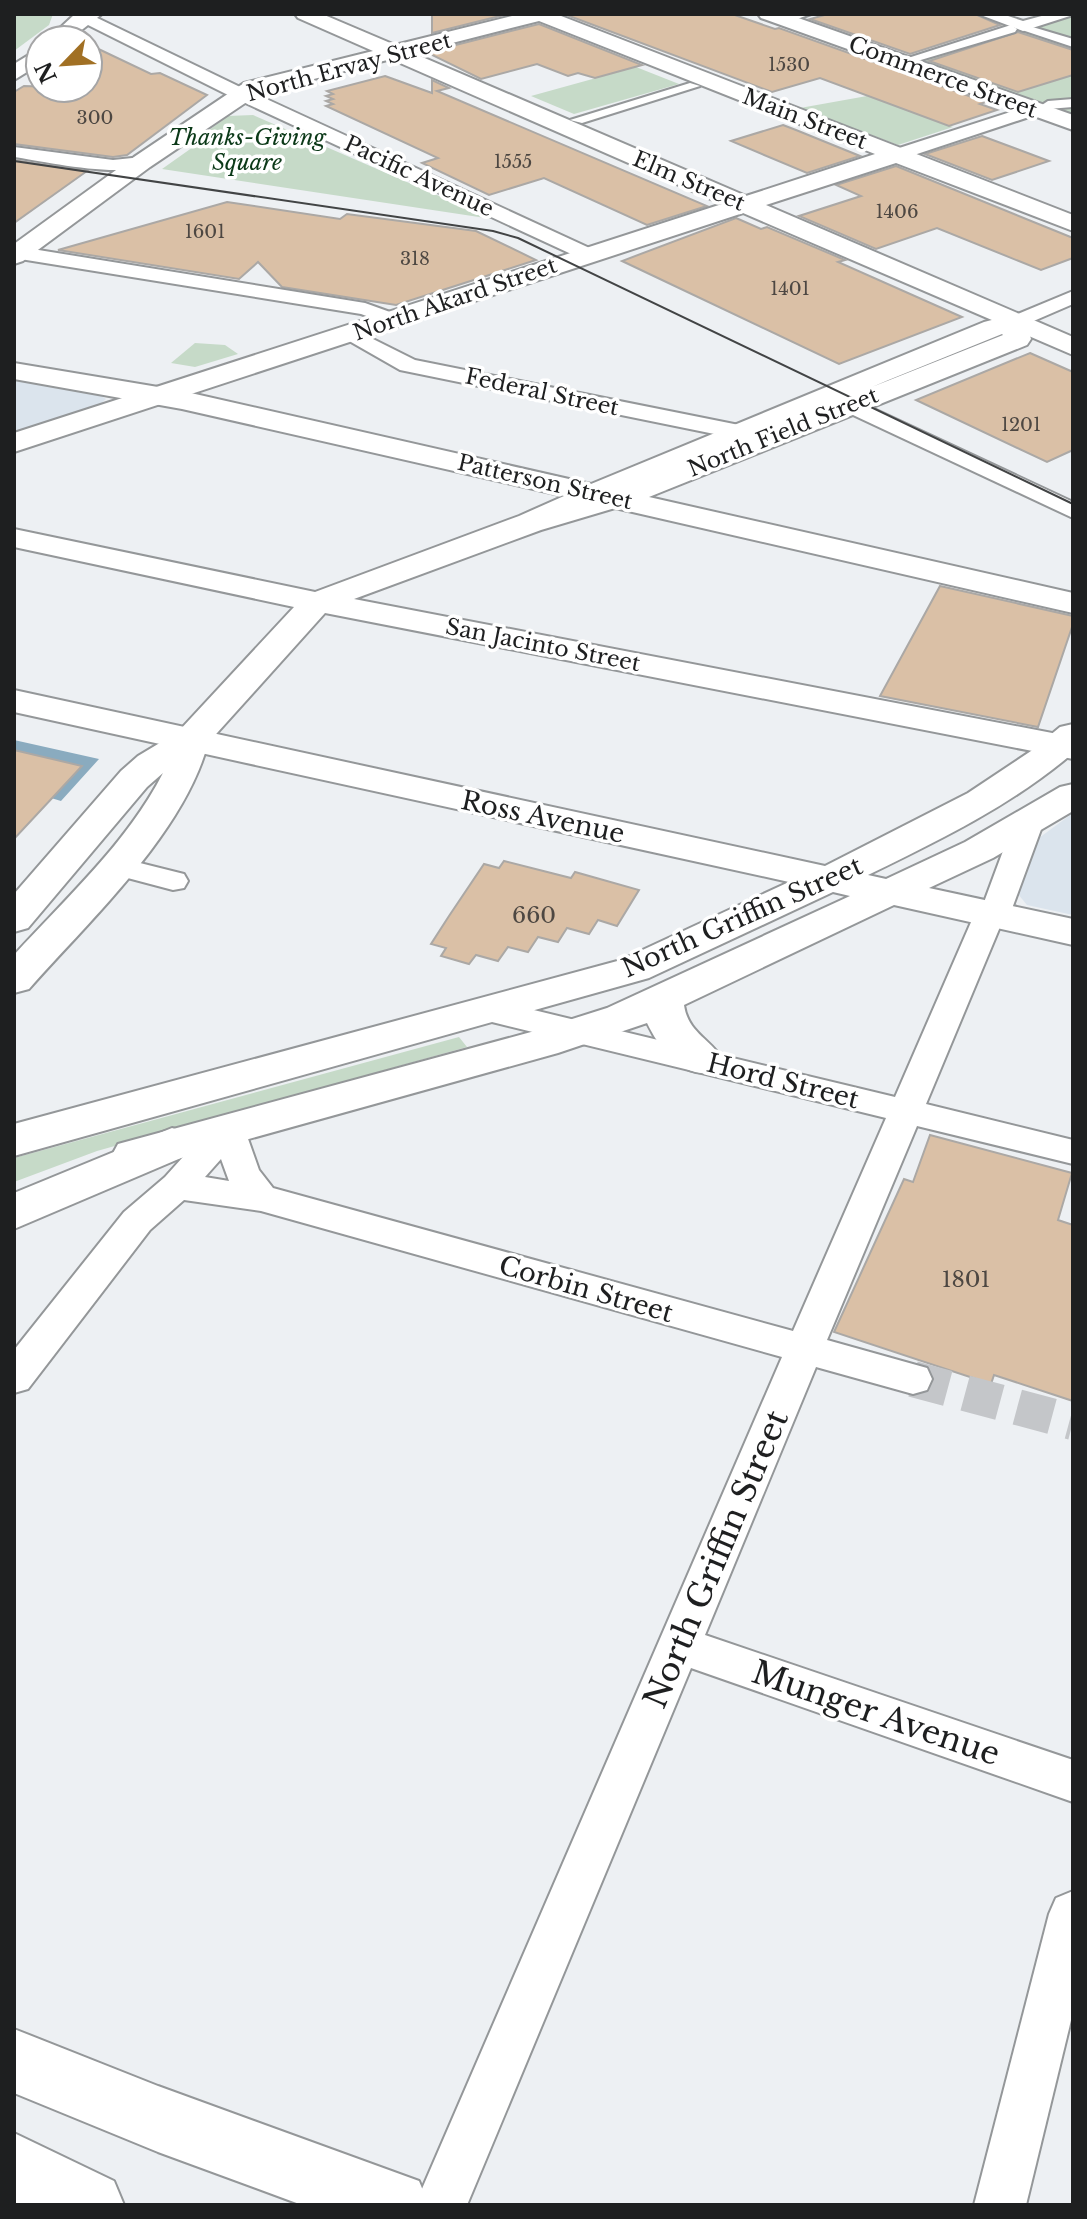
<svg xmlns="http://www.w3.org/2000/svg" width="1087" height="2219" viewBox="0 0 1087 2219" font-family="'Libre Baskerville',serif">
	<rect width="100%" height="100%" fill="#edf0f3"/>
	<g fill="#dbe4ed">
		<path d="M14,379l84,15 8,5 -7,6 -85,28z"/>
		<path d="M1073,813v102l-46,-10 -9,-11 21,-56z"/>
	</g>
	<g fill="#c6dac8">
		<path d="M14,14h39l-4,11 -35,26z"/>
		<path d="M1048,14h25v101l-168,-58z"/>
		<path d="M636,67l43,17 -105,30 -43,-18z"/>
		<path d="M867,96l86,31 -55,18 -98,-37z"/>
		<path d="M253,115l239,104 -330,-50 48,-34 -5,-2 23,-17z"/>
		<path d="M195,343l30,2 13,9 -43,13 -24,-4z"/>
		<path d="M459,1037l8,10 -370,104 -83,31v-24z"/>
	</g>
	<path fill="#8aabbf" d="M14,740l85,19 -38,42 -10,-3 30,-32 -67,-16z"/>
	<g fill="#dac0a6" stroke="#aba8a5" stroke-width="2">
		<path d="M432,14h76l-76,19z"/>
		<path d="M564,14h168l43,15 4,-1 207,74 -6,2 17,6 -48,16 -129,-48 -48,14z"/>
		<path d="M828,14h147l25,11 -90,29 -100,-35z"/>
		<path d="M539,24l103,41 -47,13 -17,-5 -10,3 -31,-12 -56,15 -49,-24v-4z"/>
		<path d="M1018,32l55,18v25l-55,17 -89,-31z"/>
		<path d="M88,44l63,30 9,-1 47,22 -80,60 -14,2 -99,-13v-52l10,-6 64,2z"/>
		<path d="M385,76l47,17v-13l17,8 -12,3 270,115 -60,19 -103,-47 -55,17 -67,-32 16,-5 -112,-52 7,-2 -7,-3 7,-2 -7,-3 7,-2 -6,-3z"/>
		<path d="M783,125l13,5 64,26 -53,17 -76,-32z"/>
		<path d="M982,136l67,25 -57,19 -67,-26z"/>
		<path d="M14,160l50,8 23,3 -73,52z"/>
		<path d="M896,166l177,72v20l-32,12 -104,-42 -61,21 -77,-33 62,-20 -25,-11z"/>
		<path d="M227,202l113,17 7,-5 129,17 60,29 -140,45 -114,-18 -24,-25 -19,17 -181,-29z"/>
		<path d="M736,218l25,11 6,-2 78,33 -7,2 124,55 -123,47 -217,-103z"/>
		<path d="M1030,353l43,19v78l-26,12 -131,-62z"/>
		<path d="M940,586l133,30v8l-35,103 -158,-31z"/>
		<path d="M14,750l68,16 -68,73z"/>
		<path d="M504,861l67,17 4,-6 64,18 -22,36 -19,-6 -9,14 -22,-6 -9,14 -20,-5 -10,15 -20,-5 -10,14 -22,-6 -7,9 -28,-8 5,-8 -15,-4 18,-28 35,-52 15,4z"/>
		<path d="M930,1135l142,38 -14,47 15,5v176l-79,-26 -3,9 -157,-52 70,-153 9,3z"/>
	</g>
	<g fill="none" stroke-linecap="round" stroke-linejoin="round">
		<path stroke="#c4c6c9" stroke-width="36" stroke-dasharray="36 18" stroke-linecap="butt" d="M913,1379l160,43"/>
		<defs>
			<g id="pedestrian">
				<path d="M1019,23l54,16v8l-54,-18z"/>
				<path d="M1011,25l6,4 -2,3 -101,30 -6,-4z"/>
				<path d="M690,83l10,3 -118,37 -12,-3z"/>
				<path d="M1073,99v8l-25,2 -6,-4 6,-4z"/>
			</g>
			<g id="minor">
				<path d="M77,14h12l149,72 358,165 3,4 -3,4h-14l-356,-165 -148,-74z"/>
				<path d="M785,14h26l-22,8h-10v-6z"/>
				<path d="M978,14h24l21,7 26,-7 24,1 -50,16z"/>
				<path d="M1035,104l6,1 3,4 -3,4 -139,46 -6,1 -9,-5 3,-4z"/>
				<path d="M14,147l99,13 29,-3 9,5c-20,19 -109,-1 -137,-5z"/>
				<path d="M14,246l351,57 36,13 3,4 -10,6 -33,-12 -347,-56z"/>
				<path d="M1073,291v13l-51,22h-14l-3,-4 3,-4z"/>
				<path d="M351,328l64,32 324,65 11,7 -11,7 -339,-69 -56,-32 -3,-4z"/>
				<path d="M829,388l244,114v16l-252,-118 -3,-5z"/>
				<path d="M1028,815l10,3 5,6 -33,90 -8,8 -76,182 147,36v24l-156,-38 -90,214 100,28 5,11 -5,11 -14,4 -97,-27 -111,268 368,125v42l-382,-134 -224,537h-52l367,-848 -521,-146 -77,-11 -34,30 -122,159 -14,4v-43l110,-138 41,-35 52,-58 12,-3 12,3 18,51 14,18 520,143 93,-213 -394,-96 -11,-3 -5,-8 5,-8 11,-3 403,97 80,-184 8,-8 30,-81 5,-6zM221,1159l8,22 -24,-4z"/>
				<path d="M116,857l68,17 4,7 -4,7 -11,2 -68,-18 -4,-6 4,-6z"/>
				<path d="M1073,1891v121l-47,193h-52l75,-291 7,-16z"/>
			</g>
			<g id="tertiary">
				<path d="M75,14h27l-33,26h-22z"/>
				<path d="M40,48v16l-26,16v-16z"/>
				<path d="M1015,314l9,2 7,23 -4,6 -378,152 424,96v20l-458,-105 -74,22 -187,69 719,138v22l-748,-146 -117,130c-24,90 -118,177 -179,246l-15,4v-38c52,-57 114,-113 149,-182l-16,14 -119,141 -14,4v-38l107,-123 17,-15 40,-24 116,-125 -280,-60v-18l301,63 204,-76 45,-20 -382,-87 -168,-30v-16l168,28 409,93 393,-162zM1002,334l1,1 -131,52 14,-6z"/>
			</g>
			<g id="secondary">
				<path d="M295,14h27l73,31 125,-31h36l517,201v16l-177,-68 -130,42 307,132v18l-330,-142 -729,239v-19l708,-229 -331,-145 -131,34 -110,74 -127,94 -9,3v-20l120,-87 110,-74 129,-32 -75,-33zM539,21l336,133 -129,42 -333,-143z"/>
				<path d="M758,14h29l286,101v15l-312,-112z"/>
				<path d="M14,690l811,176 143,-73 63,-42 29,-24 13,-3v29c-61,52 -133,87 -205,122l18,4 79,-37 95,-55 13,-3v27l-80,47 -64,30 144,31v26l-179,-40 -210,100c4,28 27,34 40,56l-6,10c-33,10 -57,-19 -71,-48l-89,30 -424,118 -16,-5 -6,-11 6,-11 413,-112 76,-24 243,-112 -17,-4 -184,86 -635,178v-32l607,-164 168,-78 -775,-170z"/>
				<path d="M14,2029l144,57 261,95 10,24h-127l-144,-53 -144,-59z"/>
			</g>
			<g id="motorway">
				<path d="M172,1128l16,5 6,11 -6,11 -174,74v-36z"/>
				<path d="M14,2133l100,48 10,24 -110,-2z"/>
			</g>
		</defs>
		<use href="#pedestrian" stroke="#949799" stroke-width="4"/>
		<use href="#minor" stroke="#949799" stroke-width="4"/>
		<use href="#tertiary" stroke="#949799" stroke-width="4"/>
		<use href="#secondary" stroke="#949799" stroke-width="4"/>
		<use href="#motorway" stroke="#949799" stroke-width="4"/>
		<use href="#pedestrian" fill="#fff" fill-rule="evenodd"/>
		<use href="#minor" fill="#fff" fill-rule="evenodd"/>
		<use href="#tertiary" fill="#fff" fill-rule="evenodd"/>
		<use href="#secondary" fill="#fff" fill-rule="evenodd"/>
		<use href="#motorway" fill="#fff" fill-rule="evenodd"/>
		<path stroke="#424445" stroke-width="2" d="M14,161l479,70 25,7 555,266"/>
	</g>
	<g text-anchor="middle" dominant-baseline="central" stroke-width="7" stroke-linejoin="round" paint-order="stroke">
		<g font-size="18" fill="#4d4742">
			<text x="789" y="65">1530</text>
			<text x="95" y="118">300</text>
			<text x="513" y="162">1555</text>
			<text x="897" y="212">1406</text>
			<text x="205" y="232">1601</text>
			<text x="415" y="259">318</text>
			<text x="790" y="289">1401</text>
			<text x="1021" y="425">1201</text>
		</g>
		<g font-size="22" fill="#1e1f20" stroke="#fff">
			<text transform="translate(349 67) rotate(-15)">North Ervay Street</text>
			<text transform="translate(943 77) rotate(20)">Commerce Street</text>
			<text transform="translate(805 119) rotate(21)">Main Street</text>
			<text transform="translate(419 176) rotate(25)">Pacific Avenue</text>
			<text transform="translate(689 181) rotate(23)">Elm Street</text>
			<text transform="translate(455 299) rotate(-19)">North Akard Street</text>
			<text transform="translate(542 392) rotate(12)">Federal Street</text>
			<text transform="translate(783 432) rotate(-22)">North Field Street</text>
			<text transform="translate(545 482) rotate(13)">Patterson Street</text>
			<text transform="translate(543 645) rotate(11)">San Jacinto Street</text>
		</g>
		<g font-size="22" font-style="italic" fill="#0b3918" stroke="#fff">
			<text x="247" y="137">Thanks-Giving<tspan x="247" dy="25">Square</tspan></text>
		</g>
		<g font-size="22" fill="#4d4742">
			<text x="534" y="915">660</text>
			<text x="966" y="1279">1801</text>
		</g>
		<g font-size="26" fill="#1e1f20" stroke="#fff">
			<text transform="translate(543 817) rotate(12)">Ross Avenue</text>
			<text transform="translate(742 917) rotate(-24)">North Griffin Street</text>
			<text transform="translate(783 1081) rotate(14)">Hord Street</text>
			<text transform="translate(586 1289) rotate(16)">Corbin Street</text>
		</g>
		<g font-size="32" fill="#1e1f20" stroke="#fff">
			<text transform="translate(716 1559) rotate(-67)">North Griffin Street</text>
			<text transform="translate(876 1713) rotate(19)">Munger Avenue</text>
		</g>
	</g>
	<rect width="1087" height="2219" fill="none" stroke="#1e1f20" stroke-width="32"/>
	<g transform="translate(64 64) rotate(245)"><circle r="38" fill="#ffffff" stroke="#a5a5a6" stroke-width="2"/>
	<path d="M0-6L14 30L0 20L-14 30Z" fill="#a17024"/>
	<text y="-12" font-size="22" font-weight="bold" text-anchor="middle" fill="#1e1f20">N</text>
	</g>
</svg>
